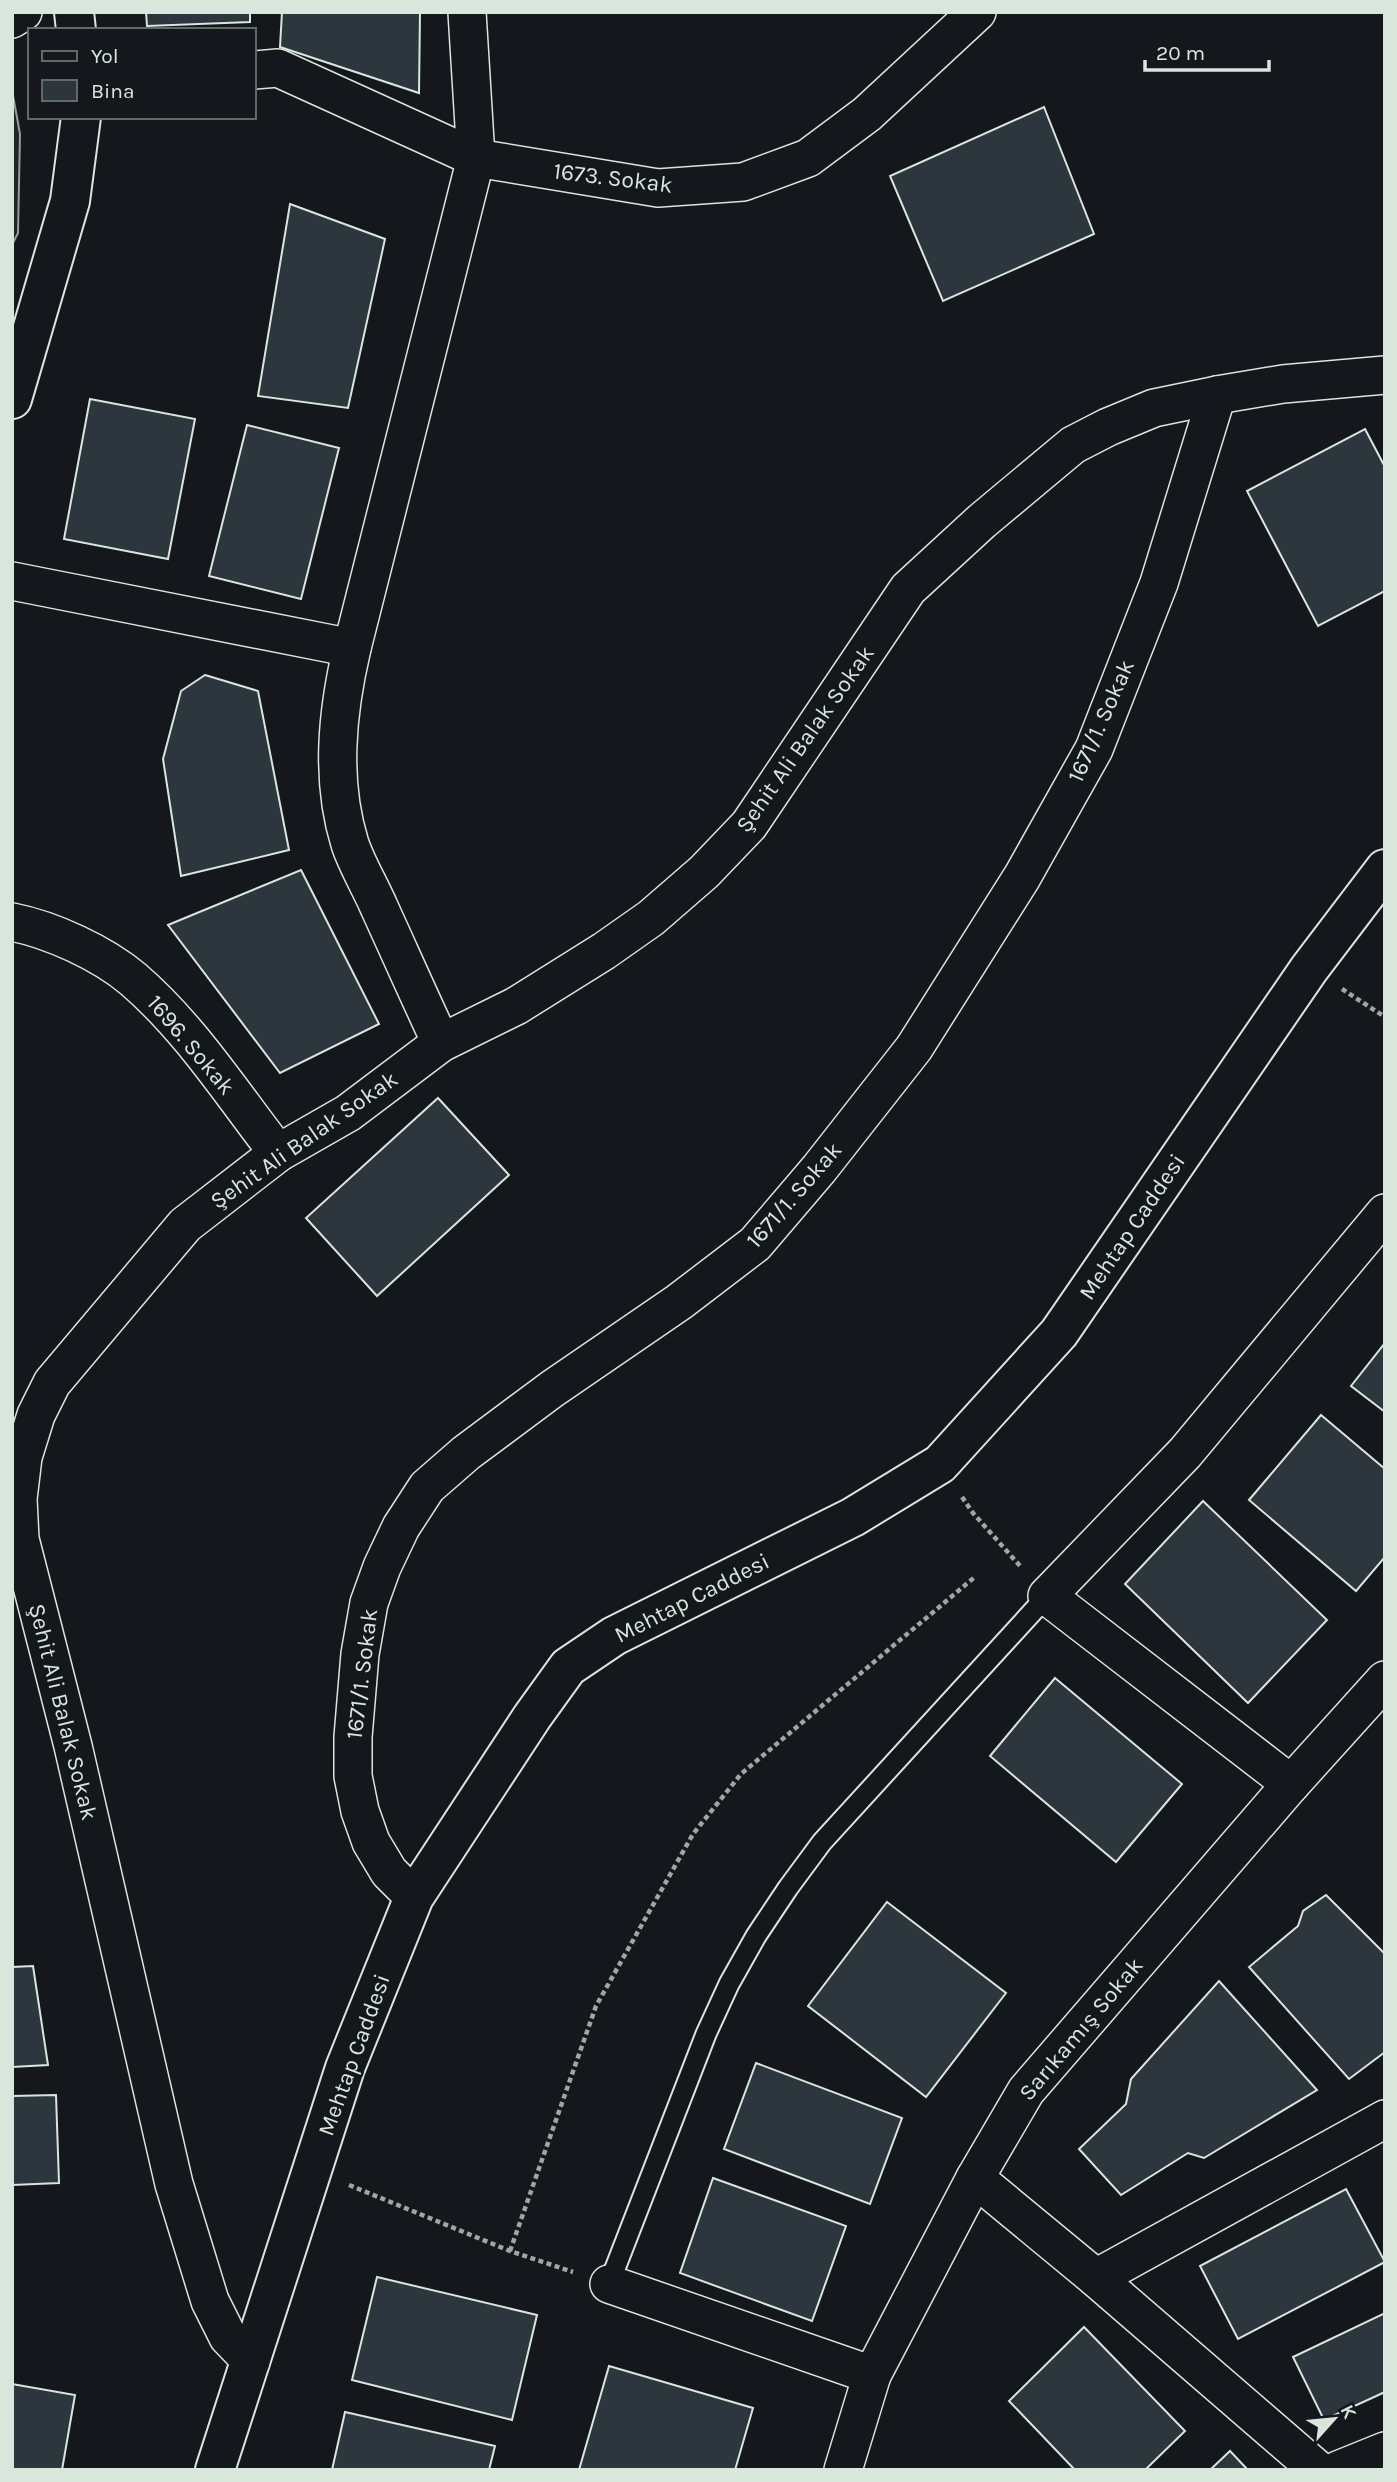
<svg xmlns="http://www.w3.org/2000/svg" width="1397" height="2482" viewBox="0 0 1397 2482" font-family="Karla,sans-serif">
	<rect width="100%" height="100%" fill="#14181c"/>
	<path fill="#202428" stroke="#939e99" stroke-width="2" d="M12,90l8,44 -2,99 -6,12z"/>
	<g fill="#2c363c" stroke="#d8e6dc" stroke-width="2">
		<path d="M146,12h104v10l-103,4z"/>
		<path d="M282,12h138l-1,81 -139,-46z"/>
		<path d="M1044,107l50,127 -151,67 -53,-125z"/>
		<path d="M290,204l95,35 -37,169 -90,-12z"/>
		<path d="M90,399l105,20 -27,140 -104,-20z"/>
		<path d="M247,425l92,23 -38,151 -92,-23z"/>
		<path d="M1365,429l20,38v124l-67,35 -71,-135z"/>
		<path d="M205,675l53,16 31,159 -108,26 -18,-117 18,-68z"/>
		<path d="M301,870l78,154 -99,49 -112,-148z"/>
		<path d="M438,1098l71,77 -132,121 -71,-78z"/>
		<path d="M1385,1343v69l-34,-26z"/>
		<path d="M1321,1415l64,54v88l-29,34 -107,-91z"/>
		<path d="M1203,1501l124,119 -79,83 -123,-119z"/>
		<path d="M1055,1678l127,106 -66,78 -126,-106z"/>
		<path d="M1326,1895l59,59v98l-36,27 -100,-112 49,-41 5,-15z"/>
		<path d="M887,1902l119,91 -80,104 -118,-91z"/>
		<path d="M33,1966l15,99 -36,2v-100z"/>
		<path d="M1219,1981l98,109 -113,68 -16,-5 -67,42 -42,-46 47,-45 5,-25z"/>
		<path d="M756,2063l146,55 -32,86 -146,-55z"/>
		<path d="M56,2095l3,88 -47,2v-89z"/>
		<path d="M713,2178l133,48 -34,95 -132,-48z"/>
		<path d="M1346,2189l39,73 -147,77 -38,-73z"/>
		<path d="M377,2277l160,38 -25,105 -160,-40z"/>
		<path d="M1385,2313v79l-61,28 -31,-63z"/>
		<path d="M1084,2327l101,104 -40,39h-70l-66,-69z"/>
		<path d="M609,2366l144,42 -18,62h-156z"/>
		<path d="M12,2384l63,11 -13,75h-50z"/>
		<path d="M345,2412l150,34 -6,24h-157z"/>
		<path d="M1230,2451l18,19h-38z"/>
	</g>
	<g fill="none" stroke-linecap="round" stroke-linejoin="round">
		<defs>
			<path id="lane" d="M609,2284l97,-250 23,-50 27,-48 32,-48 34,-46 225,-246"/>
			<g id="street">
				<path d="M12,19l11,-7"/>
				<path d="M254,70l24,-2 198,90 182,30 85,-6 65,-24 59,-44 110,-102"/>
				<path d="M12,581l340,67"/>
				<path d="M12,922c40,8 90,31 121,57 57,49 99,115 145,174"/>
				<path d="M441,1043c-21,-45 -41,-90 -62,-136 -9,-21 -22,-42 -29,-63 -20,-64 -13,-132 2,-196l124,-490 -9,-146"/>
				<path d="M1291,1784l-244,-188 138,-143 200,-240"/>
				<path d="M414,1897l-25,-25 -18,-30 -11,-31 -7,-35v-39l7,-83 9,-51 13,-36 19,-40 26,-40 39,-34 86,-64 127,-87 76,-58 64,-75 95,-121 108,-171 72,-128 65,-166 58,-188"/>
				<path d="M975,2178l121,100 222,192"/>
				<path d="M1096,2278l289,-159"/>
				<path d="M609,2284l263,91"/>
				<path d="M251,2361l-23,-24 -18,-36 -36,-117 -101,-438 -53,-207 -2,-40 5,-42 13,-42 16,-32 133,-158 93,-72 70,-40 93,-70 75,-37 88,-55 47,-33 53,-46 45,-47 159,-236 74,-68 91,-76 35,-18 46,-19 63,-13 66,-11 102,-9"/>
				<path d="M843,2470l29,-95 103,-197 51,-87 265,-307 94,-104"/>
				<path d="M1338,2470l47,-19"/>
			</g>
			<g id="secondary">
				<path d="M74,12l2,18"/>
				<path d="M12,399l58,-198 11,-84"/>
				<path d="M215,2470l130,-402 69,-171 118,-180 36,-50 46,-31 239,-119 87,-53 119,-131 250,-364 76,-100"/>
			</g>
		</defs>
		<use href="#lane" stroke="#d8e6dc" stroke-width="23"/>
		<use href="#street" stroke="#d8e6dc" stroke-width="40"/>
		<use href="#secondary" stroke="#d8e6dc" stroke-width="42"/>
		<g stroke="#9da8a2" stroke-width="4.5" stroke-dasharray="5 3.5" stroke-linecap="butt">
			<path d="M1342,989l43,28"/>
			<path d="M962,1497l11,16 48,54"/>
			<path d="M349,2185l161,66 63,21"/>
			<path d="M510,2251l86,-245 97,-172 48,-60 235,-198"/>
		</g>
		<use href="#lane" stroke="#14181c" stroke-width="19"/>
		<use href="#street" stroke="#14181c" stroke-width="37"/>
		<use href="#secondary" stroke="#14181c" stroke-width="38"/>
	</g>
	<g text-anchor="middle" dominant-baseline="central" stroke-width="5" stroke-linejoin="round" paint-order="stroke">
		<g font-size="23" fill="#d8e6dc" stroke="#14181c">
			<text transform="translate(613 178) rotate(7)">1673. Sokak</text>
			<text transform="translate(1101 721) rotate(-66)">1671/1. Sokak</text>
			<text transform="translate(805 739) rotate(-55)">Şehit Ali Balak Sokak</text>
			<text transform="translate(191 1045) rotate(50)">1696. Sokak</text>
			<text transform="translate(304 1140) rotate(-35)">Şehit Ali Balak Sokak</text>
			<text transform="translate(794 1195) rotate(-49)">1671/1. Sokak</text>
			<text transform="translate(1132 1227) rotate(-56)">Mehtap Caddesi</text>
			<text transform="translate(692 1598) rotate(-27)">Mehtap Caddesi</text>
			<text transform="translate(362 1674) rotate(-83)">1671/1. Sokak</text>
			<text transform="translate(63 1712) rotate(76)">Şehit Ali Balak Sokak</text>
			<text transform="translate(1081 2029) rotate(-50)">Sarıkamış Sokak</text>
			<text transform="translate(354 2055) rotate(-70)">Mehtap Caddesi</text>
		</g>
	</g>
	<rect width="1397" height="2482" fill="none" stroke="#d8e6dc" stroke-width="28"/>
	<rect x="28" y="28" width="228" height="91" fill="#14181c" stroke="#626a69" stroke-width="2"/>
	<rect x="42" y="51" width="35" height="10" fill="#14181c" stroke="#626a69" stroke-width="2"/>
	<text x="91" y="63" font-size="21" fill="#d8e6dc">Yol</text>
	<rect x="42" y="80" width="35" height="21" fill="#2c363c" stroke="#626a69" stroke-width="2"/>
	<text x="91" y="98" font-size="21" fill="#d8e6dc">Bina</text>
	<g transform="translate(1334 2419) rotate(63)" stroke="#14181c" stroke-width="5" paint-order="stroke">
	<path d="M0-5L12 26L0 18L-12 26Z" fill="#d8e6dc"/>
	<text y="-10" font-size="19" font-weight="bold" text-anchor="middle" fill="#d8e6dc">K</text>
	</g>
	<path d="M1145 60v10h124v-10" fill="none" stroke="#d8e6dc" stroke-width="3.5"/>
	<text x="1156" y="60" font-size="21" fill="#d8e6dc" stroke="#14181c" stroke-width="5" paint-order="stroke">20 m</text>
</svg>
